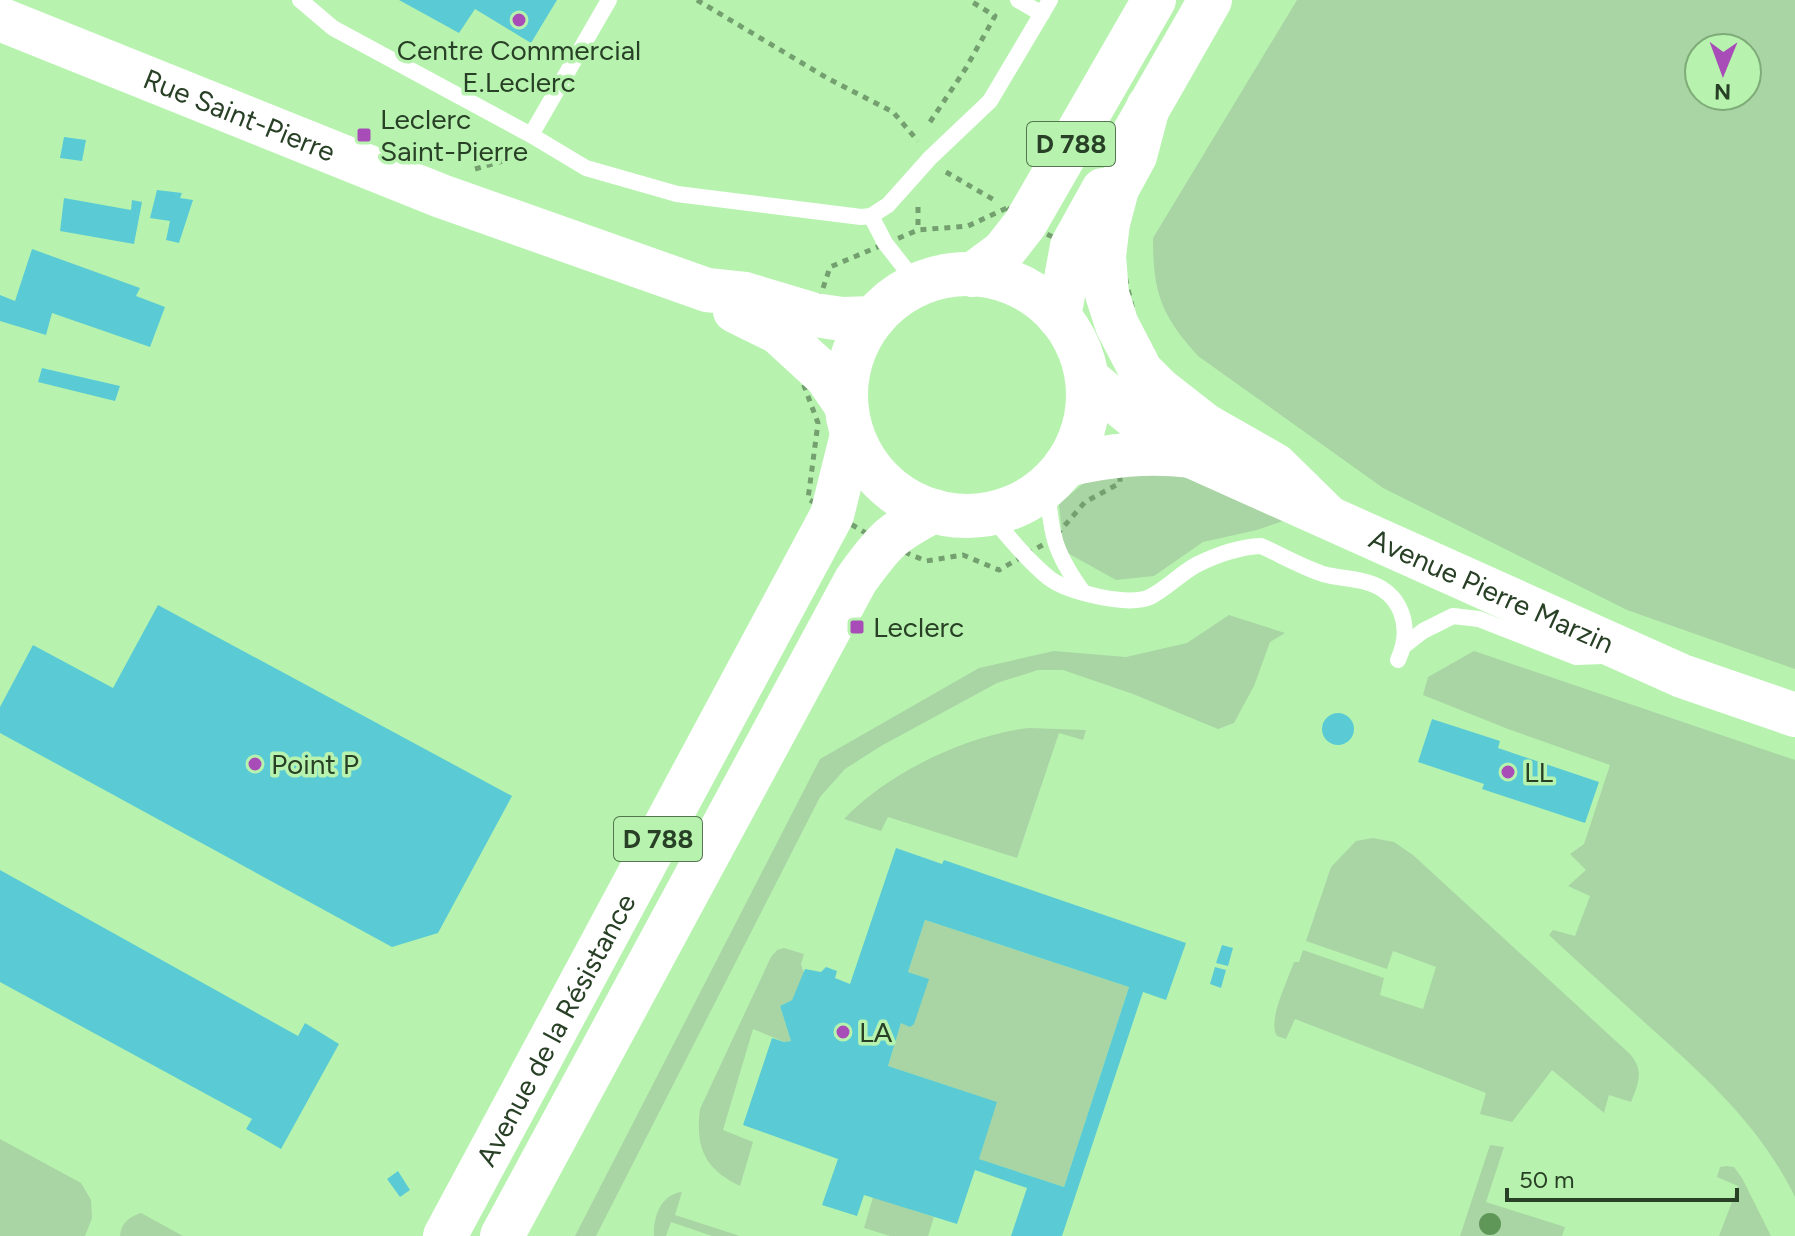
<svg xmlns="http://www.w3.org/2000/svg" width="1795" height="1236" viewBox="0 0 1795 1236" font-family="Figtree,sans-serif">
	<rect width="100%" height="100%" fill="#b7f3af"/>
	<g fill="#a9d4a4" fill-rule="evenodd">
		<path d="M1297,0h498v669l-168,-59 -244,-122 -185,-132c-37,-41 -45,-63 -45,-118zM1699,48h48v48h-48z"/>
		<path d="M1151,459l141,59 -35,12 -54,12 -49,34 -38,4 -52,-29 -5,-47 40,-34z"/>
		<path d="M1229,615l56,18 -15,9 -16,44 -13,24 -7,13 -16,6 -85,-35 -70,-24h-25l-41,13 -116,63 -36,23 -25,28 -224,439h-21l245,-477 159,-91 75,-17 72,6 61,-14z"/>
		<path d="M1474,651l321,109v437c-33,-68 -86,-117 -142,-167 -35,-32 -70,-63 -104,-95l4,-5 22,6 15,-40 -22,-10 18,-16 -16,-16 14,-10 26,-79 -102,-36 -85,-34 5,-18z"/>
		<path d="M1029,728l57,2 -3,10 -24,-7 -42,125 -129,-41 -7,14 -37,-12c43,-46 123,-84 185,-91z"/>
		<path d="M1373,838l21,4 19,13 217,199c14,16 9,29 1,48l-22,-7 -5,18 -52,-43 -40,52 -32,-8 6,-21 -191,-74 -9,20 -9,-3c-10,-15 11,-56 17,-74h5l4,-12 81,28 -4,17 43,14 13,-42 -43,-16 -6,18 -81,-28 25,-74 25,-26z"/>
		<path d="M925,920l204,67 -65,200 -85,-28 17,-57 -108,-36 13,-43 27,-44 -20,-7z"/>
		<path d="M784,948l20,6 -3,10 3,9 -12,27 -12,6 11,35 -7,1 -31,-13 -30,101 30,12 -13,44c-35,-17 -45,-38 -40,-77l71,-152 6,-7z"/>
		<path d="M0,1139l81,44 10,17 1,18 -7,18h-85z"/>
		<path d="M1490,1145l14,2 -18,55 79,25 -3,9h-102z"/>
		<path d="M1726,1166l8,1 8,11 29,58h-52l19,-50 -21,-9 3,-10z"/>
		<path d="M682,1192l-7,23 65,21h-28l-41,-14 -5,14h-12c-1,-19 7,-42 28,-44z"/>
		<path d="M873,1197l61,20 -6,19h-38l-26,-8z"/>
		<path d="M141,1213l42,23h-63c1,-13 9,-19 21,-23z"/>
	</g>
	<g fill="#5acbd4" fill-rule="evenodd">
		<path d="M399,0h158l-26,43 -56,-34 -16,24z"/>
		<path d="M64,137l22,3 -4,21 -22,-3z"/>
		<path d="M157,190l25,3 -2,5 13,2 -14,43 -13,-3 4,-19 -20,-3z"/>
		<path d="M64,198l67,12 1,-10 10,2 -8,42 -74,-13z"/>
		<path d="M32,249l108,39 -4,8 29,11 -15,40 -98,-34 -6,22 -46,-14v-26l15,6z"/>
		<path d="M42,368l78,18 -5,15 -77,-19z"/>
		<path d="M158,605l354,191 -74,137 -46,14 -392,-214v-26l33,-62 80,43z"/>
		<circle cx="1338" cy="729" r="16"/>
		<path d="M1432,719l68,22 -2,7 101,34 -14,41 -103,-34 2,-5 -66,-22z"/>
		<path d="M896,848l46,16 2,-4 242,83 -20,57 -23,-8 -81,244h-51l16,-48 -52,-18 -18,54 -93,-29 -7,21 -35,-11 16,-46 -95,-34 29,-87 12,4 7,-1 -11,-35 12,-6 13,-31 16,3 5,-5 11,4 -2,7 15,6zM925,920l204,67 -65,200 -85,-28 18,-57 -109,-36 13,-43 9,4 4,-3 15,-45 -21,-7z"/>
		<path d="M0,870l298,166 7,-13 34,21 -58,105 -35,-20 6,-10 -252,-137z"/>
		<path d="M1222,945l11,3 -5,18 -12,-3z"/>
		<path d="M1215,967l11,3 -5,18 -11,-4z"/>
		<path d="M398,1171l12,19 -10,7 -13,-18z"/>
	</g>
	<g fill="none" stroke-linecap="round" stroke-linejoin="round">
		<g stroke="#74a06f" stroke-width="5" stroke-dasharray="6 6" stroke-linecap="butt">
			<path d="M697,0l130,78 66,34 25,29"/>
			<path d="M930,122l36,-54 29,-52 -26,-16"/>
			<path d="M475,169l28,-8 13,-12"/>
			<path d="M946,172l50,29"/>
			<path d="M918,207v23"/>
			<path d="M1007,208c33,29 74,40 115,55l13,56 25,46 -1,24 -22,30 -17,35v29l-35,19 -32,37 -54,31 -36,-15 -37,6 -43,-18 -75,-44 10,-76 -21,-56 33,-100 88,-37 50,-4z"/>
		</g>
		<g stroke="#fff" stroke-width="16">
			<path d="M300,0l33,28 198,107 55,33 91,26 184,23 10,-1 17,-11 42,-47 60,-57 60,-101"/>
			<path d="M1018,0l24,14"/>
			<path d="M531,135l78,-135"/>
			<path d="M871,216l14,27 33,42"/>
			<path d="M1047,486c4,49 7,66 36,106"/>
			<path d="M989,514c19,22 37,45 60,64 18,14 79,29 101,19 16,-8 30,-23 46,-32 20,-10 43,-18 65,-19 20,9 41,21 62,28 14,4 29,4 43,8 36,10 47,45 32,78"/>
			<path d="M1405,645l18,-14 30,-15 26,3 97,38 27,-1"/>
		</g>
		<g stroke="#fff" stroke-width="44">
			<path id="s1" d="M0,19l441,177 266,94 38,4 70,21 27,4 32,-1"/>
			<path d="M735,311l43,21 48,44 20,29"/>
			<path id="s2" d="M1088,379l49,40 56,38 489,219 113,39"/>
			<path d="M1066,465c43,-10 81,-14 125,-9"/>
		</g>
		<g stroke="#fff" stroke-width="44">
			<path d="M1148,107l-13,49 -18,33 -9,34 -4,33 3,38 10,31 24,46 18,18 46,36 70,40 52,51"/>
			<path d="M1134,133l76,-133"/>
			<circle cx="967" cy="395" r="121"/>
			<path d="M972,275l31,-23 22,-28 129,-224"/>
			<path d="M1059,317l13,-71 31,-56"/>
			<path id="s3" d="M445,1236l387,-721 20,-80"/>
			<path d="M502,1236l354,-656c28,-39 35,-47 78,-69"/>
		</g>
	</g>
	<circle fill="#5e9758" cx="1490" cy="1224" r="11"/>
	<g fill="#a84db7" stroke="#b7f3af" stroke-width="3">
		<circle cx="519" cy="20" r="8"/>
		<rect x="356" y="127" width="16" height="16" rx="4"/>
		<rect x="849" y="619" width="16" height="16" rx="4"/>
		<circle cx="255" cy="764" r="8"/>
		<circle cx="1508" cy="772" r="8"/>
		<circle cx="843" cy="1032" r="8"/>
	</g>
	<g text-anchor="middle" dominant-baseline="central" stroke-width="7" stroke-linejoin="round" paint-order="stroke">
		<g fill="#b7f3af" stroke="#53764e" stroke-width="2">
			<rect x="1027" y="122" width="88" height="44" rx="6"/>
			<rect x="614" y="817" width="88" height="44" rx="6"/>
		</g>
		<g font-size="26" font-weight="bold" fill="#284025">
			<text x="1071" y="144">D 788</text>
			<text x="658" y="839">D 788</text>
		</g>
		<g font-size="28" fill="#284025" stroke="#b7f3af" text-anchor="start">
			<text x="519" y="50" text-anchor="middle">Centre Commercial<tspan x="519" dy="32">E.Leclerc</tspan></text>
			<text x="380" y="119">Leclerc<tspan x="380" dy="32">Saint-Pierre</tspan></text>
			<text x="873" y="627">Leclerc</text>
			<text x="271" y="764">Point P</text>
			<text x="1524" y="772">LL</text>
			<text x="859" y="1032">LA</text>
		</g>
		<g font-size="28" fill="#284025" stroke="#b7f3af">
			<text stroke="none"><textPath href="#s1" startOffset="258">Rue Saint-Pierre</textPath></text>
			<text stroke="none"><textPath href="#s2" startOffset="458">Avenue Pierre Marzin</textPath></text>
			<text stroke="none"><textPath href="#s3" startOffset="234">Avenue de la Résistance</textPath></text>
		</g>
	</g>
	<g transform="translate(1723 72) rotate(181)"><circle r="38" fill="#b7f3af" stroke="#7eab78" stroke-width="2"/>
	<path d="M0-6L14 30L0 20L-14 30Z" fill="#a84db7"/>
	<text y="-12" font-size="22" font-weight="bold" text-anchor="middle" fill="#284025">N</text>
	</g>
	<path d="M1507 1188v12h230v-12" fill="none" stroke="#284025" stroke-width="4"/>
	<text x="1519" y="1188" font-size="24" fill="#284025" stroke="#b7f3af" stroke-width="6" paint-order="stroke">50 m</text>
</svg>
